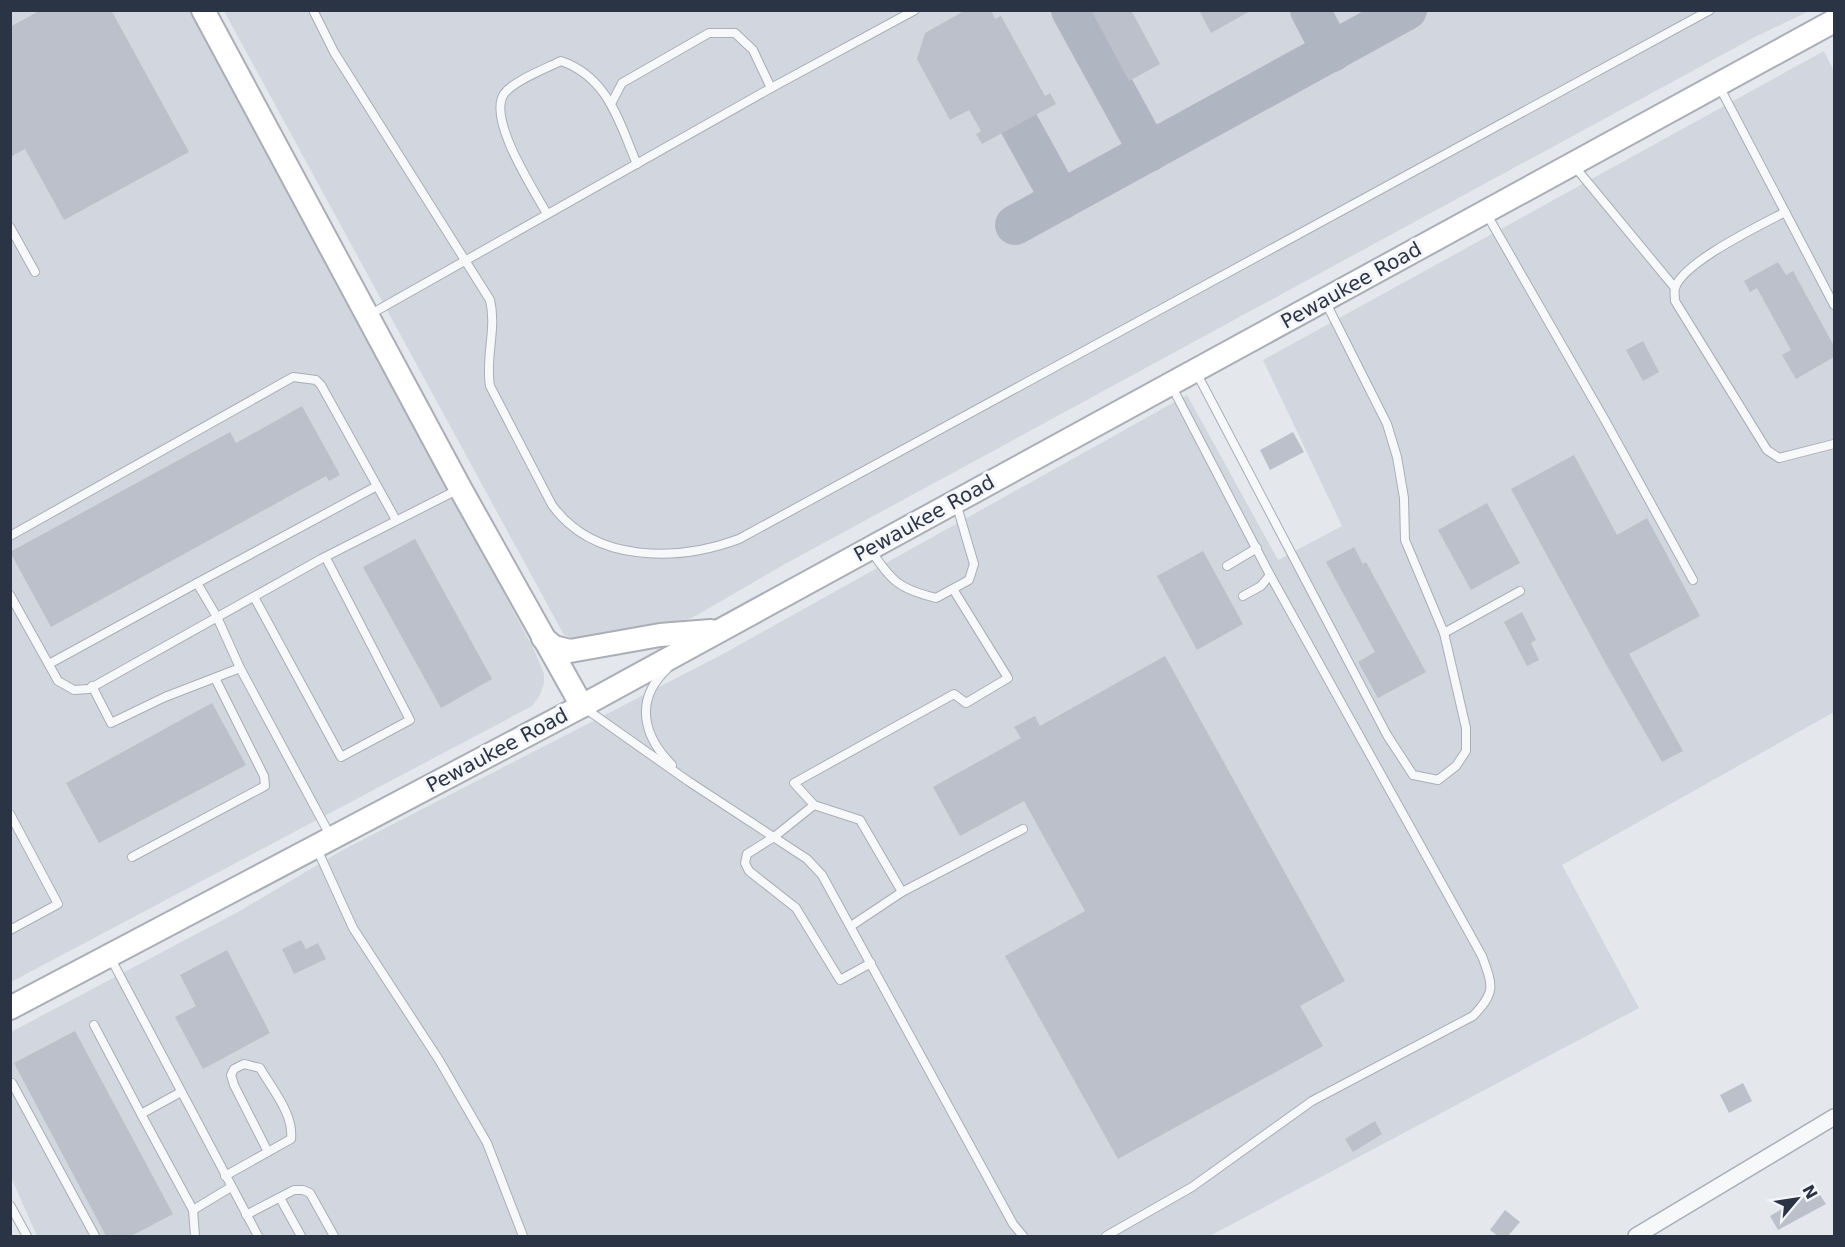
<svg xmlns="http://www.w3.org/2000/svg" width="1845" height="1247" viewBox="0 0 1845 1247" font-family="'DejaVu Sans',sans-serif">
	<rect width="100%" height="100%" fill="#e4e7ec"/>
	<g fill="#d2d6de">
		<path d="M11,11h185l339,641 9,22v9l-4,12 -8,11 -521,276z"/>
		<path d="M224,11h1585l-56,27 -968,526 -93,54 -106,25 -22,-8z"/>
		<path d="M1824,51l10,20v641l-272,153 77,143 -429,228h-1173l-26,-59v-145l227,-120 103,-61 382,-197 464,-259 91,165 64,-34 -79,-166z"/>
	</g>
	<g fill="none" stroke-linecap="round" stroke-linejoin="round">
		<g stroke="#b0b6c1" stroke-width="40">
			<path d="M1071,10l78,142"/>
			<path d="M1310,10l22,42"/>
			<path d="M1019,124l42,76"/>
			<path d="M1015,225l392,-215"/>
		</g>
	</g>
	<g fill="#bbc0ca">
		<path d="M41,10h70l78,142 -125,68 -39,-71 -15,8v-130z"/>
		<path d="M966,10h25l4,9 6,-3 44,80 5,-3 6,11 -74,40 -6,-10 5,-3 -12,-21 -19,10 -33,-61 8,-26z"/>
		<path d="M1091,10h40l29,54 -31,17z"/>
		<path d="M1199,10h53l-41,23z"/>
		<path d="M1778,262l8,13 7,-4 41,75v11l-38,22 -14,-24 9,-5 -34,-62 -7,4 -6,-11z"/>
		<path d="M1643,341l16,31 -16,9 -17,-31z"/>
		<path d="M302,406l38,69 -11,6 -3,-5 -275,151 -41,-75 220,-120 6,11z"/>
		<path d="M1293,432l11,20 -34,18 -10,-20z"/>
		<path d="M1574,455l43,80 30,-17 53,98 -71,38 54,97 -21,11 -55,-96 -96,-177z"/>
		<path d="M1487,503l33,60 -49,27 -33,-60z"/>
		<path d="M415,539l77,140 -51,29 -78,-141z"/>
		<path d="M1354,547l9,17 3,-2 60,110 -48,26 -20,-36 17,-10 -49,-90z"/>
		<path d="M1203,551l40,73 -46,26 -40,-74z"/>
		<path d="M1522,612l14,28 -5,3 8,17 -12,6 -23,-44z"/>
		<path d="M1165,656l180,325 -45,25 23,40 -205,113 -113,-203 80,-45 -61,-110 -64,35 -27,-49 88,-49 -7,-11 21,-11 5,10z"/>
		<path d="M212,703l34,62 -147,78 -33,-60z"/>
		<path d="M301,940l5,9 12,-6 8,16 -32,15 -12,-25z"/>
		<path d="M227,950l43,83 -67,36 -28,-52 21,-11 -16,-31z"/>
		<path d="M75,1031l98,183 -42,22h-25l-92,-173z"/>
		<path d="M1743,1083l9,18 -23,12 -9,-18z"/>
		<path d="M1375,1121l7,13 -29,18 -8,-13z"/>
		<path d="M1816,1189l10,15 -48,26 -8,-14z"/>
		<path d="M1505,1210l15,12 -12,14h-10l-8,-6z"/>
	</g>
	<g fill="none" stroke-linecap="round" stroke-linejoin="round">
		<defs>
			<g id="lane">
				<path d="M313,10l21,42 156,248c7,29 -5,57 0,86l62,119c42,58 125,57 187,34l971,-529"/>
				<path d="M1719,86l115,219"/>
				<path d="M611,104l11,-21 87,-50h26l18,17 18,38"/>
				<path d="M1575,167l100,121"/>
				<path d="M1785,212c-24,13 -102,50 -110,76 -1,3 0,9 0,13l92,149 12,8 55,-14"/>
				<path d="M1486,213l120,209 87,158"/>
				<path d="M547,214c-13,-24 -60,-95 -43,-120 9,-13 43,-26 57,-33 47,16 58,61 76,103"/>
				<path d="M10,227l25,45"/>
				<path d="M369,315l402,-227 144,-78"/>
				<path d="M1196,372l191,363 26,40 25,5 18,-14 10,-15v-23l-22,-95 -39,-93 -1,-42 -7,-41 -10,-33 -62,-123"/>
				<path d="M1171,385l99,190 -9,11 -18,10"/>
				<path d="M10,536l283,-159 23,3 5,5 75,135"/>
				<path d="M870,549c21,32 29,40 66,49l33,-18 5,-16 -18,-61"/>
				<path d="M1227,566l30,-18"/>
				<path d="M197,583l180,-97"/>
				<path d="M10,595l48,86 16,9 15,-1 232,-130 138,-70"/>
				<path d="M254,597l87,160 69,-37 -84,-162"/>
				<path d="M1444,633l76,-42"/>
				<path d="M49,664l148,-81 20,34 23,51"/>
				<path d="M667,669c-33,31 -24,67 5,96"/>
				<path d="M92,686l19,37 54,-26 75,-29 91,169"/>
				<path d="M586,709l102,72 119,78 15,16 191,349 10,12"/>
				<path d="M814,805l46,15 42,72 -51,34"/>
				<path d="M10,814l48,90 -48,26"/>
				<path d="M317,849l36,79 86,132 48,83 36,93"/>
				<path d="M132,857l133,-71 -1,-10 -49,-98"/>
				<path d="M902,892l121,-63"/>
				<path d="M110,957l148,279"/>
				<path d="M871,963l-31,17 -44,-72 -47,-37 -4,-8 2,-9 27,-17 40,-32 -20,-22 160,-89 12,9 42,-25 -55,-89"/>
				<path d="M94,1025l47,89"/>
				<path d="M12,1083l83,153"/>
				<path d="M181,1092l-40,22 52,96 2,26"/>
				<path d="M225,1176l66,-37c3,-25 -19,-50 -31,-71l-16,-4 -10,5 -3,6 3,10 34,67"/>
				<path d="M280,1198l21,38"/>
				<path d="M10,1205l17,31"/>
				<path d="M193,1210l38,-23"/>
				<path d="M246,1215l48,-25h9l7,3 24,43"/>
				<path d="M1106,1236l86,-49 120,-86 161,-85c23,-24 20,-30 9,-60l-212,-381"/>
			</g>
			<path id="street" d="M1636,1236l198,-119"/>
			<g id="secondary">
				<path d="M203,10l257,478 122,218"/>
				<path d="M543,638l11,9 16,4 90,-16 51,-4"/>
				<path d="M10,1008l572,-302 1252,-685"/>
			</g>
		</defs>
		<use href="#lane" stroke="#a9aeb7" stroke-width="10"/>
		<use href="#street" stroke="#a9aeb7" stroke-width="18"/>
		<use href="#secondary" stroke="#a9aeb7" stroke-width="26"/>
		<use href="#lane" stroke="#f7f8fa" stroke-width="8"/>
		<use href="#street" stroke="#f7f8fa" stroke-width="15"/>
		<use href="#secondary" stroke="#fff" stroke-width="22"/>
	</g>
	<g text-anchor="middle" dominant-baseline="central" stroke-width="6" stroke-linejoin="round" paint-order="stroke">
		<g font-size="20" fill="#2b3445" stroke="#f4f6f9">
			<text transform="translate(1351 285) rotate(-29)">Pewaukee Road</text>
			<text transform="translate(924 518) rotate(-29)">Pewaukee Road</text>
			<text transform="translate(497 750) rotate(-28)">Pewaukee Road</text>
		</g>
	</g>
	<rect width="1845" height="1247" fill="none" stroke="#2b3445" stroke-width="24"/>
	<g transform="translate(1797 1199) rotate(61)" stroke="#f4f6f9" stroke-width="4.5" paint-order="stroke">
	<path d="M0-4.5L10 22L0 15L-10 22Z" fill="#2b3445"/>
	<text y="-9" font-size="16" font-weight="bold" text-anchor="middle" fill="#2b3445">N</text>
	</g>
</svg>
